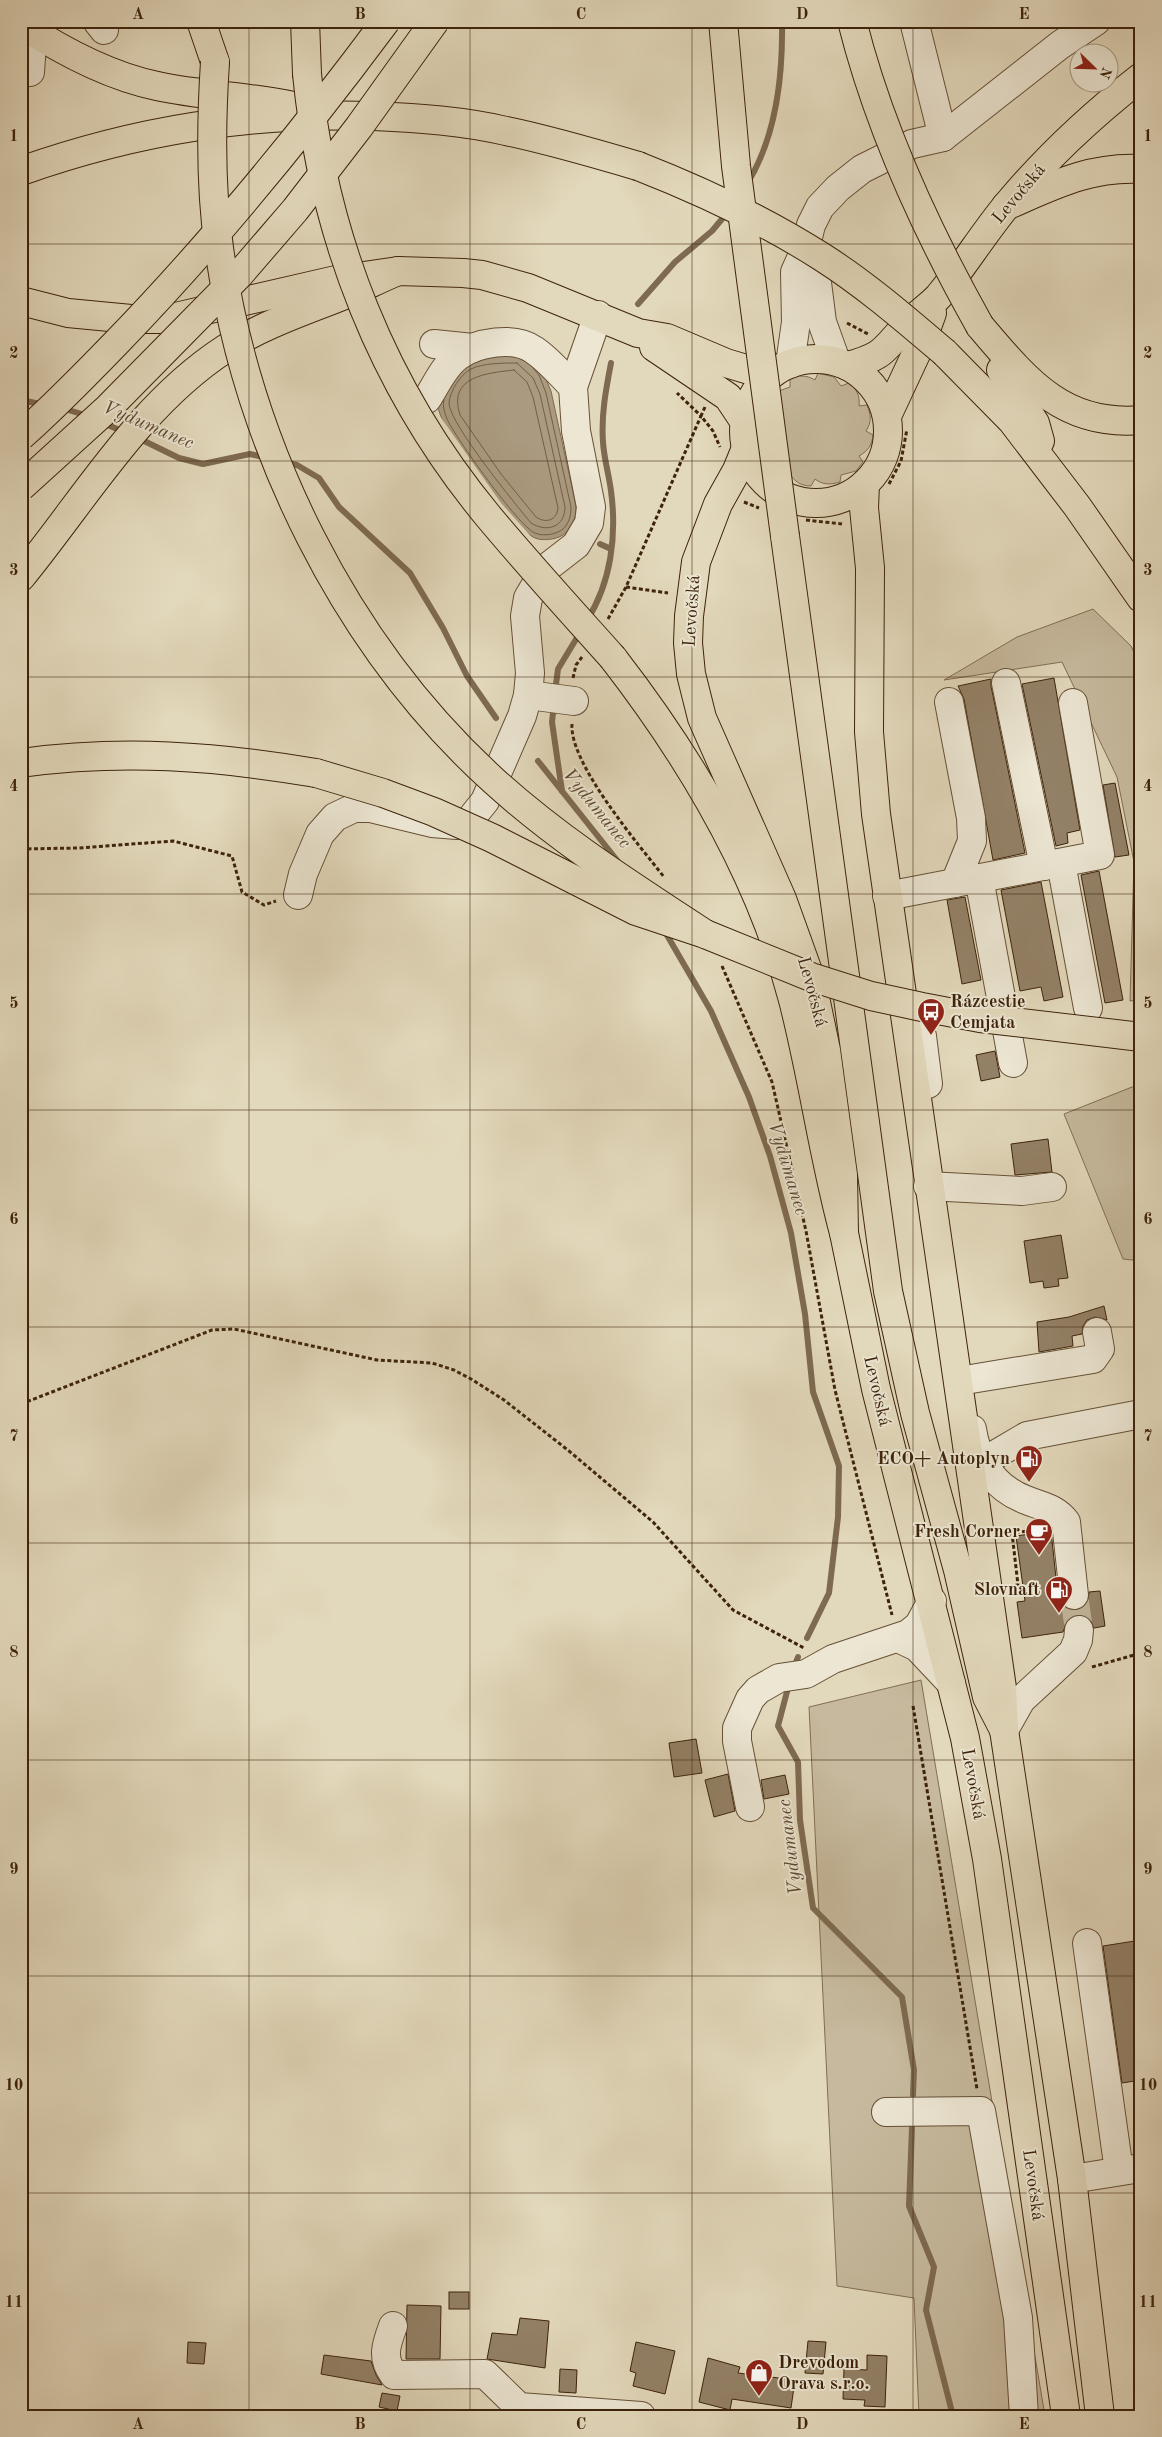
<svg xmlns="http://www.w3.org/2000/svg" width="1162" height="2437" viewBox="0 0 1162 2437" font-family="'Old Standard TT',serif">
	<rect width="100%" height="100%" fill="#e2d8bb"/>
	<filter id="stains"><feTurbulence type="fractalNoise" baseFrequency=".004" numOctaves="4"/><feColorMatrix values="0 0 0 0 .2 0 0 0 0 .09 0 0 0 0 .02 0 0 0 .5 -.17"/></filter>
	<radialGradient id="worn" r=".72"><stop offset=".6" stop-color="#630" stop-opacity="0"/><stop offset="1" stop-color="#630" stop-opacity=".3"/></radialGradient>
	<g fill="#c6b99d" stroke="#826e54">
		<path d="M818,373l16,4 7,9 8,-3c8,6 11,13 10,23l8,-1c4,10 5,17 -1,26l7,4c-1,10 -5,16 -14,21l4,6 -7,9 -15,4 -1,7c-10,3 -17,3 -25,-3l-4,7c-10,0 -16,-4 -22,-13l-13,-81 14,-5v-8c9,-4 17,-4 25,1z"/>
		<path d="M1093,609l38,37 10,21v332l-11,2 4,-139 -17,-85 -55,-115 -118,18 73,-43z"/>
		<path d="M1132,1087h9v174l-18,-2 -59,-145z"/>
		<path d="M921,1680l124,736h-126l-5,-118 -77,-12 -28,-579z"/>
	</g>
	<path fill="#aa9a7f" stroke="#7e6a51" d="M521,351l22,21 8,19 25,115c0,13 -4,26 -17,31 -7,3 -20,4 -26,0 -19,-9 -78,-92 -89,-114 -3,-5 -5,-12 -7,-18l30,-47z"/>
	<path fill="#e2d8bb" d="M437,412l64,91 34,38 -13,-7 -38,-47 -43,-63z"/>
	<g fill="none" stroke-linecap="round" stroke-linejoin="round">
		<g stroke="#745e45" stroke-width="1">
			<path d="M517,363l16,15 7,16 25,113c0,20 -18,26 -34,16 -15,-18 -82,-100 -82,-120 1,-12 11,-28 22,-34 12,-6 33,-6 46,-6z"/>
			<path d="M514,370l13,12 6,15 25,111c-1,12 -12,16 -22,9l-35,-43 -41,-59c-13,-39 28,-42 54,-45z"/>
			<path d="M444,400c-2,6 1,13 3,19 8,18 72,108 88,114 6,3 17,2 23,-1 10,-4 13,-15 13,-25l-25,-114 -7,-18 -6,-7"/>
		</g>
		<g stroke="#7e6a51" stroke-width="6">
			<path d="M747,184c30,-48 36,-108 35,-163"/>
			<path d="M638,304l37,-42 37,-31 15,-18"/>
			<path d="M21,400l24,5"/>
			<path d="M62,408l26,8"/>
			<path d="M101,422l23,10"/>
			<path d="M138,438l41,20 24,6 47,-10 17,4"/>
			<path d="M284,462l13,3 22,13 20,29 71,66 33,55 24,48 29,42"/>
			<path d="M600,544l11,5"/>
			<path d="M587,620c24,-37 30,-85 24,-129 -2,-16 -7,-32 -8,-49 -2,-27 3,-53 8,-79"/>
			<path d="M555,692l3,-23 23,-38"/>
			<path d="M554,704l-2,18 10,69"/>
			<path d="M538,761l82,103"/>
			<path d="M664,930l47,81 38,86 21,59 21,77 14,81 8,78 26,74 -1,51 -9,76 -22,45"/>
			<path d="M793,1670l5,-13"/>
			<path d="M789,1684l-11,42 20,36 2,58 13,88 89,89 12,73 -1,25"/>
			<path d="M912,2128l-3,78 25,61 -8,43 27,106"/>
		</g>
	</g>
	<g fill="#938167" stroke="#3d230b">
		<path d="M1054,678l26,152 -13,3 1,10 -12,3 -34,-162z"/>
		<path d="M991,679v7l34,167 -32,7 -29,-161 -6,-13z"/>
		<path d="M1115,783l14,72 -14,2 -12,-72z"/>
		<path d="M1099,871l24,129 -18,3 -24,-128z"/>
		<path d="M1041,882l22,115 -19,4 -3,-14 -21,4 -19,-101z"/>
		<path d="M965,897l16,83 -19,4 -15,-84z"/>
		<path d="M995,1051l5,26 -19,4 -5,-26z"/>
		<path d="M1048,1139l4,33 -37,3 -4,-31z"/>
		<path d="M1061,1235l7,43 -10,1 1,7 -15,2 -1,-7 -13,2 -6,-42z"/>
		<path d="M1104,1306l3,14 -12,-3 -8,3 -4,6 -1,8 -10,2 1,10 -34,6 -2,-30 32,-5z"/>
		<path d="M1051,1531l7,66 3,7 6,5 9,1 7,-2 5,-6 1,-10 11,-1 5,35 -11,2 -6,-10 -8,-4 -7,2 -6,5 -4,11 -41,6 -5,-36 8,-1 -9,-65z"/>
		<path d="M696,1739l6,34 -28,4 -5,-34z"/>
		<path d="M728,1774l7,37 -21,6 -9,-37z"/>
		<path d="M785,1775l4,19 -25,5 -3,-19z"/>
		<path d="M1141,1940v140l-19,3 -19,-137z"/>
		<rect x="449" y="2292" width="20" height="17"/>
		<path d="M407,2305l34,1 -1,53h-34z"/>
		<path d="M520,2318l29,3 -4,47 -58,-9 5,-26 25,2z"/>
		<path d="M808,2341l18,1 -3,32 -18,-1z"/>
		<path d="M188,2342l18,1 -2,21 -17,-1z"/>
		<path d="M636,2342l39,9 -10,43 -32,-8 3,-13 -6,-2z"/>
		<path d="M324,2355l47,6 5,14 6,10 -61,-11z"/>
		<path d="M867,2355l20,1 -2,51 -21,-1 1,-6 -22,-1 1,-30 23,1z"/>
		<path d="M708,2358l32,9 -2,6 57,7 -4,28 -59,-9 -2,11 -31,-8z"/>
		<path d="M560,2369l17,1 -1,23 -17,-1z"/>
		<path d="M382,2393l18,3 -3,15 -18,-4z"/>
	</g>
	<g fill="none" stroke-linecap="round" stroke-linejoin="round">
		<path stroke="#c1b498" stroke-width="28" stroke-dasharray="28 14" stroke-linecap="butt" d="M1074,1595l5,35"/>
		<defs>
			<g id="minor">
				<path d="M97,21l7,9"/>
				<path d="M914,21l29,116"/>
				<path d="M30,72l3,-41"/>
				<path d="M805,250l11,25 6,47 14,39"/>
				<path d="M434,344l39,4"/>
				<path d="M790,364l6,-42 -1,-50 10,-22 6,-25 9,-18 18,-19 24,-19 50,-25 31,-7 117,-92 36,-24"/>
				<path d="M427,399c9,-14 17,-33 31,-43 19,-14 56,-20 76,-6 15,10 27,25 39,37"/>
				<path d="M1006,683l38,183"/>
				<path d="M528,695l46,6"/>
				<path d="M949,702l22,116 1,23 -17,42"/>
				<path d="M1061,863l27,145"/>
				<path d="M979,878l34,185"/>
				<path d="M298,895l5,-21 17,-40 15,-17 19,-9h16l62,15 25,2 12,-4 16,-20 37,-85 6,-21 2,-22 -5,-57 3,-18 17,-29 31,-24 13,-22 2,-16 -15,-76 -3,-44 25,-72"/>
				<path d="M887,896l213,-41 -27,-152"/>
				<path d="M905,1004l17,32 6,48"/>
				<path d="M928,1186l94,5 30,-4"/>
				<path d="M965,1380l128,-21 7,-10 -3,-17"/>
				<path d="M972,1429c5,33 23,59 54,71 15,6 30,8 40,22l8,73"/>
				<path d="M983,1464l10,-8 34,-20 114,-22"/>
				<path d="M898,1638l19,9 34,36"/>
				<path d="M1004,1730l17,-30 52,-48 5,-12 1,-10"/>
				<path d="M750,1807l-13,-66v-13l13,-29 8,-9 21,-12 27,-4 27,-15 75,-25 11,-9 13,-24"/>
				<path d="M1087,1943l32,228"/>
				<path d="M886,2112l95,-1 37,207 6,98"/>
				<path d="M1072,2179l69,-11"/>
				<path d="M393,2326c-7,19 -12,32 1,49l91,-1 34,33 122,9"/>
			</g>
			<g id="major">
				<path d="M21,301l47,12 63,6h36l169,-39 62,-9 65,2 19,2 46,13 110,45 29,5 59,25 43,13"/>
				<path d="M654,347l74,50 16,24"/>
				<circle cx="816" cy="431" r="72"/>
				<path d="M848,366c39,-11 34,-16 60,-42 9,-10 22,-18 31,-28 24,-29 44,-62 68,-91 40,-48 85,-90 134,-128"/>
				<path d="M887,416l35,-75 10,-28"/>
				<path d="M746,448l-9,22 -19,34 -22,58 -7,54 -1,27 3,31 11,44 80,181 27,75 7,28 10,48 17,125 1,58 32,156 89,349 22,121 79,557"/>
				<path d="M865,484l-1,24 6,60 -1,164 7,82 126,874 2,42 68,449 28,237"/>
			</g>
			<g id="highway">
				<path d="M201,21l14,41"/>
				<path d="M305,21l2,53"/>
				<path d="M21,24c41,27 88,52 136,62 45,10 91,10 136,20"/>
				<path d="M21,171c116,-41 230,-59 353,-55 45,2 89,5 132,15 44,9 88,22 132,35"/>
				<path d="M1006,206c46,-20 84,-40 135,-37"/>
				<path d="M980,326c46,54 83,101 161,94"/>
				<path d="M945,353l67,68 65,85 64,92"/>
				<path d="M1001,370l34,53 5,18"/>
				<path d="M785,536l103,755 27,122 43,157 29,127 17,33"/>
				<path d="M21,577c64,-78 118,-172 204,-228 37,-24 77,-37 117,-53 19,-8 37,-17 56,-25"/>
				<path d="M613,658c79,102 147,216 180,342 20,77 30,156 51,233"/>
				<path d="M21,763c101,-14 195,-7 295,10"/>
			</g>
		</defs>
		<use href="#minor" stroke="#665037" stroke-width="30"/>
		<use href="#major" stroke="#3d230b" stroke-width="30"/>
		<use href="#highway" stroke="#3d230b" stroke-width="30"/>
		<g stroke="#3d230b" stroke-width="3" stroke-dasharray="4 2.5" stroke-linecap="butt">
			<path d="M847,323l21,11"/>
			<path d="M705,407l-4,9 12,15 7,16"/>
			<path d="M889,484l12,-23 6,-32"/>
			<path d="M744,502l15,6"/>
			<path d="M806,520l36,4"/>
			<path d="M626,587l42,6"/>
			<path d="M608,619l18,-32 75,-171 -24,-23"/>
			<path d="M573,678l3,-13 6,-8"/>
			<path d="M572,724c-3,39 67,121 92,153"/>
			<path d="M21,849l58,-1 94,-7 59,15 10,36 22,13 12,-4"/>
			<path d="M722,966l50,116 34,149 29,159 57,225"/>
			<path d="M21,1404l191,-74 22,-1 143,31 55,3 22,7 17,9 33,21 65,51 84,71 80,88 71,38"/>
			<path d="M1009,1586l9,-1 -6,-52 24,-3"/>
			<path d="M1092,1667l49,-14"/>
			<path d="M913,1706l64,383"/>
		</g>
		<use href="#minor" stroke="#ece6d3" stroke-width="28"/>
		<use href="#major" stroke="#e2d8bb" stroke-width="28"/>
		<use href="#highway" stroke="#e2d8bb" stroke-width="28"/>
		<defs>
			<g id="highway-bridge">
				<path d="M723,21l13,145 49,370"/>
				<path d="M852,21c27,108 74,209 128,305"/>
				<path d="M215,62c-4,61 -5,124 4,186 28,198 126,398 275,533 65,59 138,105 211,153"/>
				<path d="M307,74c16,163 76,315 181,442 40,48 83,95 125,142"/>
				<path d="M638,166c64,25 126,54 184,91 44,28 83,62 123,96"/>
				<path d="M21,436c33,-29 64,-61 95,-93 98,-101 186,-209 270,-322"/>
				<path d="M21,487l87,-79 131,-133 56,-65 64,-83 76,-106"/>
				<path d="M316,773l67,20 51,19 58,26 144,73 69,23 106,43 60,19 51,11 58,11 161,19"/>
			</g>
		</defs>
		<use href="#highway-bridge" stroke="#3d230b" stroke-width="30" stroke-linecap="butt"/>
		<use href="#highway-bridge" stroke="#e2d8bb" stroke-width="28"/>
	</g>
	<path fill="none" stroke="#3d230b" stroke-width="1" stroke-opacity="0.55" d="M249,21v2395M470,21v2395M692,21v2395M913,21v2395M21,244h1120M21,461h1120M21,677h1120M21,894h1120M21,1110h1120M21,1327h1120M21,1543h1120M21,1760h1120M21,1976h1120M21,2193h1120"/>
	<defs>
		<symbol id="bus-pin" viewBox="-11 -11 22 30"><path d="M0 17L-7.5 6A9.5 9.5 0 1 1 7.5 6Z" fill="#8f2418" stroke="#ece6d3"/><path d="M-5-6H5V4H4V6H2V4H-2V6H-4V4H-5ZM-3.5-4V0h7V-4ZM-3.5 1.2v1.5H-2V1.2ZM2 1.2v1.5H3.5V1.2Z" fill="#fff"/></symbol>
		<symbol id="fuel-pin" viewBox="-11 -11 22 30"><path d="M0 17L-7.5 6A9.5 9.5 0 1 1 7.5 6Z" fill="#8f2418" stroke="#ece6d3"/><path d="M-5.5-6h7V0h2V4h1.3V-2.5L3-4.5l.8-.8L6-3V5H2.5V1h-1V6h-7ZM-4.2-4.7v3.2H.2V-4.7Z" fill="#fff"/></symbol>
		<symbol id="cafe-pin" viewBox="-11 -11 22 30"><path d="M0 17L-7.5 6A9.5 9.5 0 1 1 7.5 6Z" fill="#8f2418" stroke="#ece6d3"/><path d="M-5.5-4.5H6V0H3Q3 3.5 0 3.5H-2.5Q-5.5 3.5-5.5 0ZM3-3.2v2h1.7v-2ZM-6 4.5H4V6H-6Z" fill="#fff"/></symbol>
		<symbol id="shop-pin" viewBox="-11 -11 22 30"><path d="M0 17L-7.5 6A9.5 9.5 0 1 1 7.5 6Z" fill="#8f2418" stroke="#ece6d3"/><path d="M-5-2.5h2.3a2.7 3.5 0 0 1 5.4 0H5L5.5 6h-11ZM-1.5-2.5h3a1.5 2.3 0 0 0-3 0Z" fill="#fff"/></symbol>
	</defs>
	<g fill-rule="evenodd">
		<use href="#bus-pin" x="915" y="996" width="32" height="43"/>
		<use href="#fuel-pin" x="1013" y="1443" width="32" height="43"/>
		<use href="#cafe-pin" x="1023" y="1516" width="32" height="43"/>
		<use href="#fuel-pin" x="1043" y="1574" width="32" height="43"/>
		<use href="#shop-pin" x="743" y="2357" width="32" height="43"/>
	</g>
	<g text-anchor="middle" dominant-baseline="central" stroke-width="4" stroke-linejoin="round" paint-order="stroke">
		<g font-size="18" fill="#3d230b" stroke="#ece6d3">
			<text transform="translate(1019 194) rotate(-50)">Levočská</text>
			<text transform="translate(692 611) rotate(-86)">Levočská</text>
			<text transform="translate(812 992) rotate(75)">Levočská</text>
			<text transform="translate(877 1391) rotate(77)">Levočská</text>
			<text transform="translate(973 1784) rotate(80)">Levočská</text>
			<text transform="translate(1033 2185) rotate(82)">Levočská</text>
		</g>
		<g font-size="18" font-weight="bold" fill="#3d230b" stroke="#ece6d3" text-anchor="end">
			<text x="950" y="1002" text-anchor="start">Rázcestie<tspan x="950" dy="21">Cemjata</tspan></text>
			<text x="1010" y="1459">ECO+ Autoplyn</text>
			<text x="1020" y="1532">Fresh Corner</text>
			<text x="1040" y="1590">Slovnaft</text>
			<text x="778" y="2363" text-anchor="start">Drevodom<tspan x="778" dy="21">Orava s.r.o.</tspan></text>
		</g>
		<g font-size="19" font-style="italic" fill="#5e472e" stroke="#ece6d3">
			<text transform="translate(148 426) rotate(23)">Vydumanec</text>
			<text transform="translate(596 809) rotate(51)">Vydumanec</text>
			<text transform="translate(787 1169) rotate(73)">Vydumanec</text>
			<text transform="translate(791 1847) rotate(-97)">Vydumanec</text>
		</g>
	</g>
	<rect width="1162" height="2437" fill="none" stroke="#e2d8bb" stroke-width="55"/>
	<g transform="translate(1094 68) rotate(113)"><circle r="24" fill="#ece6d3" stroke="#a69883"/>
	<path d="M0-4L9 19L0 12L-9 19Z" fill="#8f2418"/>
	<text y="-8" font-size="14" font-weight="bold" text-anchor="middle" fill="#3d230b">N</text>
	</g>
	<rect x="28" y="28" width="1106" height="2382" fill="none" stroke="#3d230b" stroke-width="2"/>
	<g font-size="16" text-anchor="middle" font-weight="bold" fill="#3d230b">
		<text x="138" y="19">A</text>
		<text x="360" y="19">B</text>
		<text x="581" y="19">C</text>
		<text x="802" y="19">D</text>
		<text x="1024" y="19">E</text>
		<text x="14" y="141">1</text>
		<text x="1148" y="141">1</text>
		<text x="14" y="358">2</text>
		<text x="1148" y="358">2</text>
		<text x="14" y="575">3</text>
		<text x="1148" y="575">3</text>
		<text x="14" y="791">4</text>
		<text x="1148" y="791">4</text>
		<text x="14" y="1008">5</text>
		<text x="1148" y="1008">5</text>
		<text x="14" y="1224">6</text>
		<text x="1148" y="1224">6</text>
		<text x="14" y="1441">7</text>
		<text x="1148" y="1441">7</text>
		<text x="14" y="1657">8</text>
		<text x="1148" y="1657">8</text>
		<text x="14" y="1874">9</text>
		<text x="1148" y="1874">9</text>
		<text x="14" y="2090">10</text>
		<text x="1148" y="2090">10</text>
		<text x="14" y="2307">11</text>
		<text x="1148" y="2307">11</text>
		<text x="138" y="2429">A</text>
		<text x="360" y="2429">B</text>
		<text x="581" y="2429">C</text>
		<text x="802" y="2429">D</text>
		<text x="1024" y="2429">E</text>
	</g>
	<rect width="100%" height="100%" filter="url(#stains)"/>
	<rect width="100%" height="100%" fill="url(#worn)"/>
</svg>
